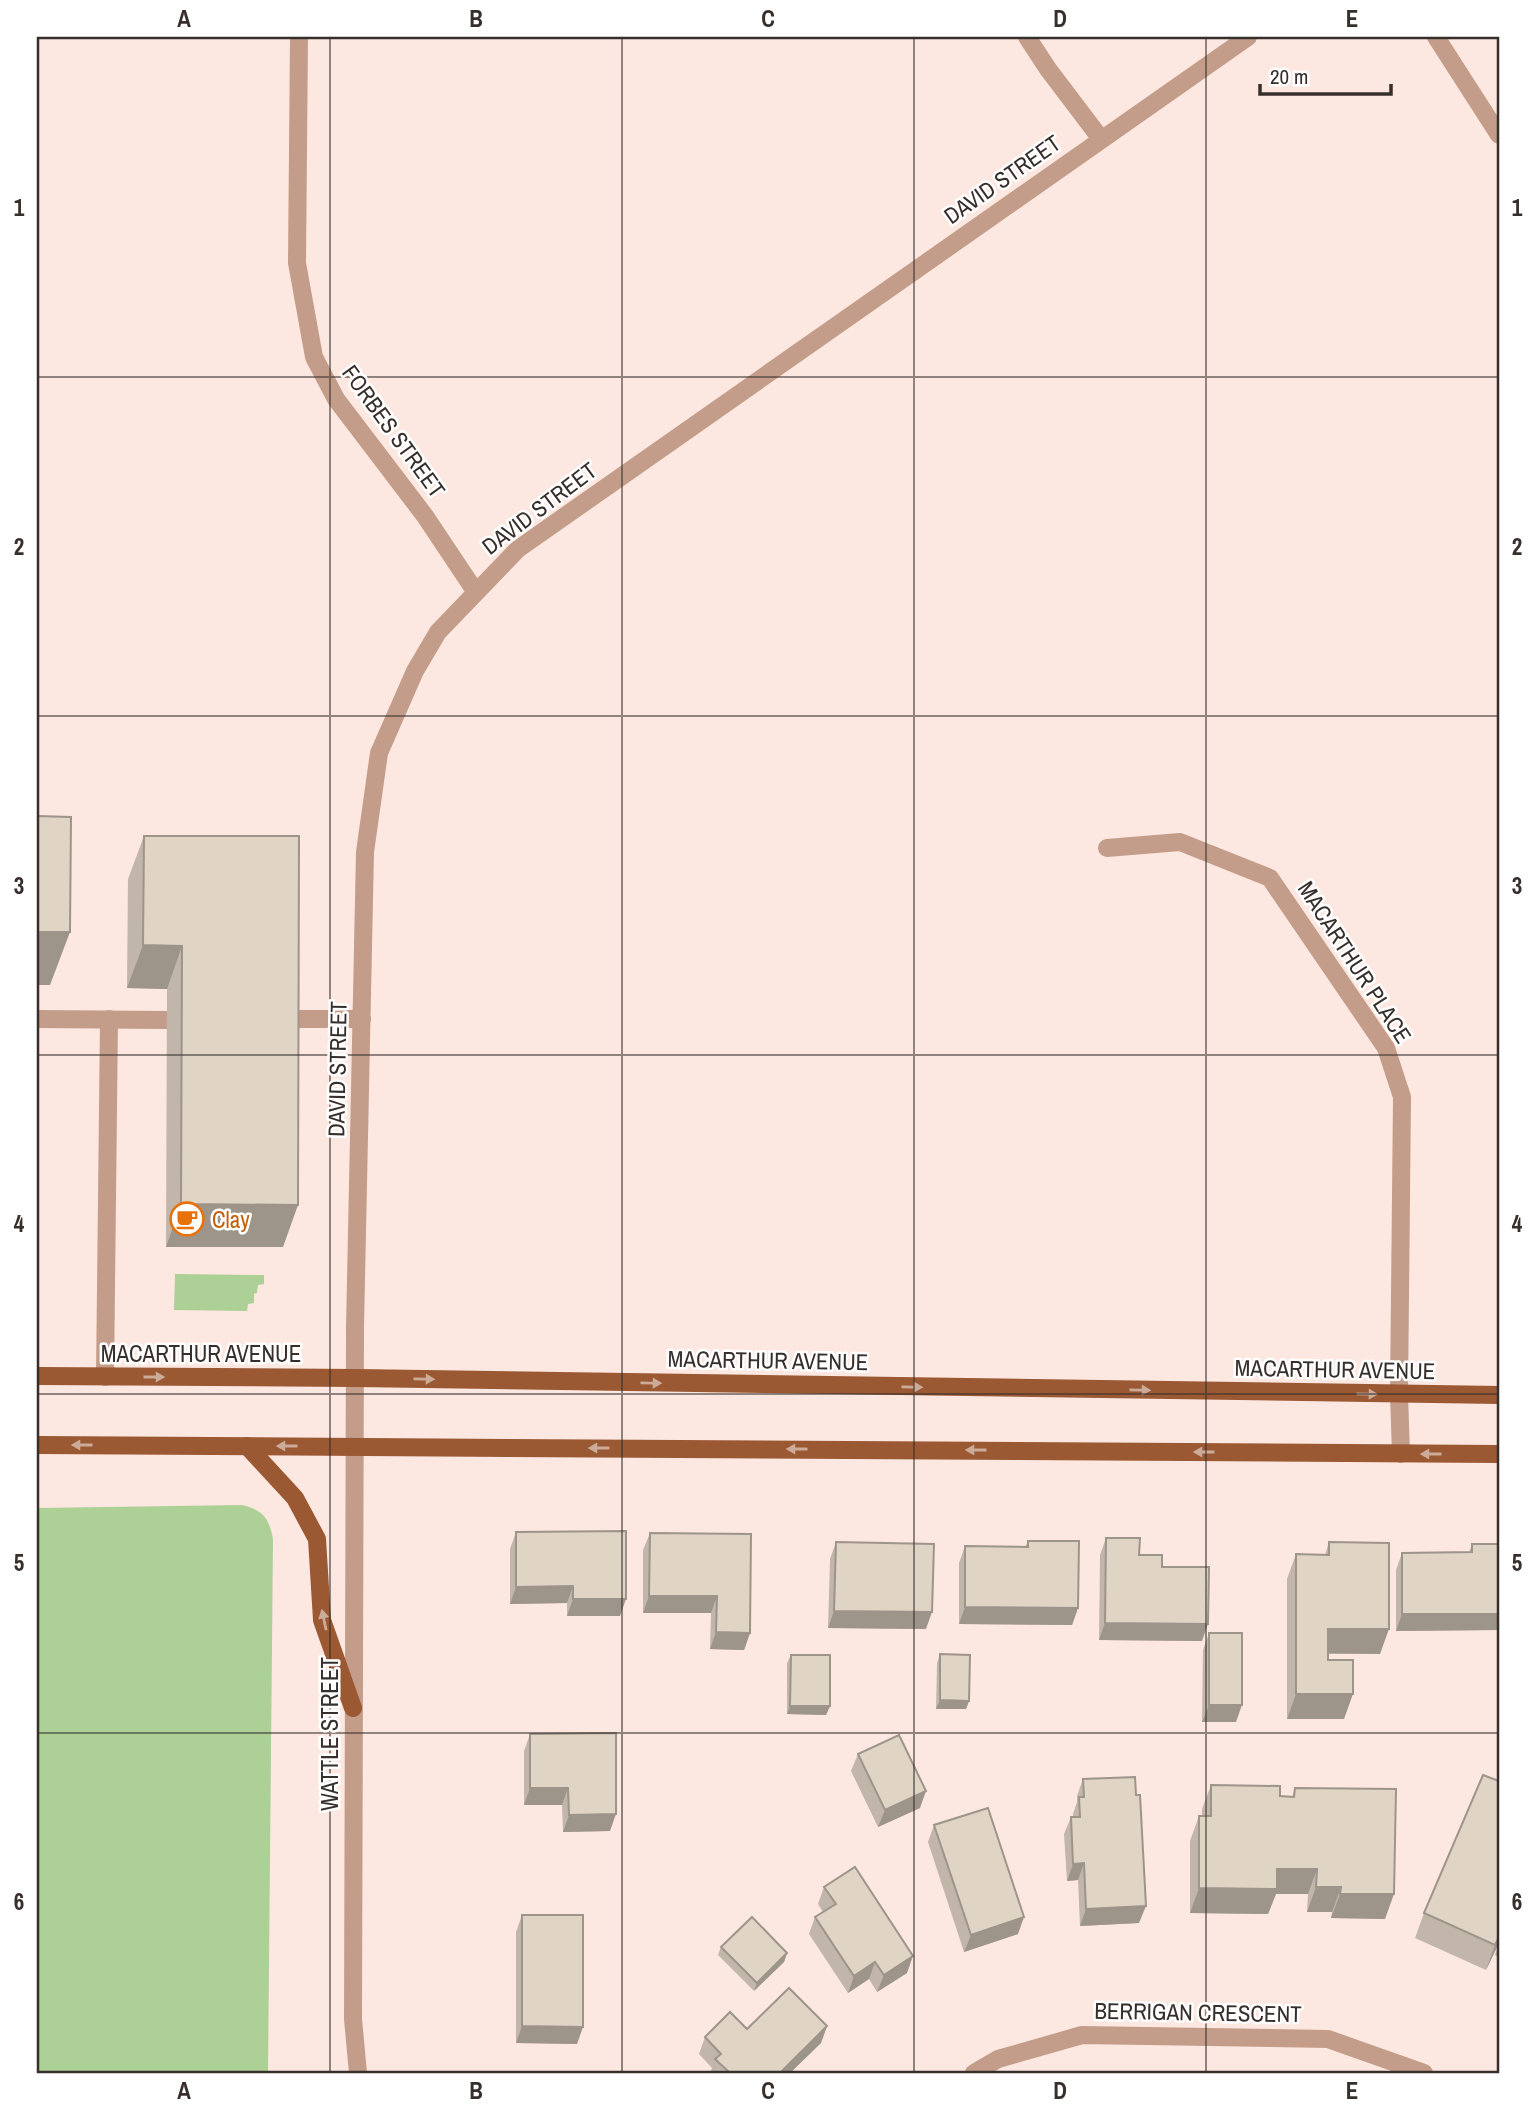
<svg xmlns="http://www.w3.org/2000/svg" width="1536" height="2110" viewBox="0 0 1536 2110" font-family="'Archivo Narrow',sans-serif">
	<rect width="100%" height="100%" fill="#fce8e0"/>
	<g fill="#acd096">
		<path d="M175,1274l89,1v9l-6,1 -1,8 -3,1v9l-6,1 -1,7 -73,-1z"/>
		<path d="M242,1505c21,5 27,13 31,34l-5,534h-231v-565z"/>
	</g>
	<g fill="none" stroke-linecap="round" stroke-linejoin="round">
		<g stroke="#c39d89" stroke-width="18">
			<path d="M299,37l-2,226 17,94 22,42 89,117 50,75"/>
			<path d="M1027,37l21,32 53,70"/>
			<path d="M1436,37l63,98"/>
			<path d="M1107,848l73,-6 90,36 116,170 16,49 -3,297 2,60"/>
			<path d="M37,1019l130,1"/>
			<path d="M283,1019h79"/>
			<path d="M105,1377l4,-358"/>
			<path d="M358,2073l-5,-54 2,-692 10,-475 14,-99 36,-82 23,-39 80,-83 730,-512"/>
			<path d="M974,2073l24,-14 84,-24 246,4 96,34"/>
		</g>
		<g stroke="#9a5833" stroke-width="18">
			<path d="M37,1376l319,2 1143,17"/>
			<path d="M37,1445l1462,9"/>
			<path d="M247,1446l48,52 22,41 5,81 31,88"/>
		</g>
	</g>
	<g fill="#c1b6a9">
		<path d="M144,836h155l-16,411h-117l1,-258 -40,-1 1,-109z"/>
		<path d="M516,1532l104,84h-53v-13l-57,1v-55z"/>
		<path d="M650,1533l101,1 -1,99 -6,17 -34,-1 1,-36h-68v-63z"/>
		<path d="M1106,1538l56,29 40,74 -103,-1 1,-85z"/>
		<path d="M1028,1541l50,67 -6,17 -113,-1v-61l6,-17 60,1z"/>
		<path d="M836,1542l90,87 -98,-1 2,-69z"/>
		<path d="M1329,1542l51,112h-52v6l16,59h-57v-140l9,-25 29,1z"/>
		<path d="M1472,1544h27v86l-103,1v-61l6,-17 67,-1z"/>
		<path d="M1209,1633l27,89h-34l1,-72z"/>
		<path d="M940,1654l29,47 -3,8h-30l1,-46z"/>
		<path d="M791,1655l39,51 -4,9 -39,-1v-51z"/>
		<path d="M530,1734l80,97 -47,1 -1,-27h-38v-54z"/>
		<path d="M858,1754l62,54 -42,19 -27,-56z"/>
		<path d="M1083,1779l56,144 -59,3 -2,-46 -11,1 -3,-47 7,-17h2v-3l4,-12v-6z"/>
		<path d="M1499,1781v162l-13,27 -71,-32 9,-25z"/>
		<path d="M1211,1785l69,11 12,1 3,-9 90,131 -54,-1 1,-6h-25l1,-18h-32l-8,20 -78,-1v-72l9,-25h3v-7z"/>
		<path d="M934,1825l84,109 -54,18 -36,-110z"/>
		<path d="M824,1887l83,86 -30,19 -8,-13 -21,14 -39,-59 6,-17 8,-5 -5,-8z"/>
		<path d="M522,1915l55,129 -61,-1v-111z"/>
		<path d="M1499,1943v15l-4,-3z"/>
		<path d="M721,1947l66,6 -3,9 -30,29 -36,-36z"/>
		<path d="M827,2026l-6,17 -31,30h-80l2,-5 -13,-14 6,-17 42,-8z"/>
	</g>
	<g fill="#9d948a">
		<path d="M37,932h33l-20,53h-13z"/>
		<path d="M143,945l39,1 -15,43 -40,-1z"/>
		<path d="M181,1204l117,1 -15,42h-117z"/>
		<path d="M573,1586l-6,17 -57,1 6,-17z"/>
		<path d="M649,1596h68l-6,17h-68z"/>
		<path d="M573,1599h53l-6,17h-53z"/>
		<path d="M965,1607l113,1 -6,17 -113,-1z"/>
		<path d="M834,1611l98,1 -6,17 -98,-1z"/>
		<path d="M1402,1614h97v16l-103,1z"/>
		<path d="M1105,1623l103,1 -6,17 -103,-1z"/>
		<path d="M1328,1629h61l-9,25 -61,-1z"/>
		<path d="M716,1632l34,1 -6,17 -34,-1z"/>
		<path d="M1296,1694h57l-9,25h-57z"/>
		<path d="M940,1700l29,1 -3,8h-30z"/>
		<path d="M1209,1705h33l-6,17h-34z"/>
		<path d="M790,1706h40l-4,9 -39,-1z"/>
		<path d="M530,1788h38l-6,17h-38z"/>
		<path d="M926,1791l-6,17 -42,19 7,-17z"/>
		<path d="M616,1814l-6,17 -47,1 6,-17z"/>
		<path d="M1084,1863l-6,17 -11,1 6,-17z"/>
		<path d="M1277,1869h40l-9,25h-32l-8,20 -78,-1 9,-25z"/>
		<path d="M1316,1887h25l-9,25h-25z"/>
		<path d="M1340,1894h54l-9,25 -54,-1z"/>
		<path d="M1146,1906l-7,17 -59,3 6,-17z"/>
		<path d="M1024,1917l-6,17 -54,18 7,-17z"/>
		<path d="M1499,1937v6l-13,27 9,-25z"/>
		<path d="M787,1953l-3,9 -30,29 3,-8z"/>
		<path d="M913,1956l-6,17 -30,19 7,-17z"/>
		<path d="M875,1962l-6,17 -21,14 6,-17z"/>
		<path d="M522,2026l61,1 -6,17 -61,-1z"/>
		<path d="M827,2026l-6,17 -31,30h-10z"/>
	</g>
	<g fill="#e0d4c5" stroke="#9d948a" stroke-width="2">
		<path d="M37,816l34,1 -1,115h-33z"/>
		<path d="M144,836h155l-1,369 -117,-1 1,-258 -39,-1z"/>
		<path d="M626,1531v68h-53v-13l-57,1v-55z"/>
		<path d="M650,1533l101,1 -1,99 -34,-1 1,-36h-68z"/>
		<path d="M1106,1538h34l-1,17h23v12h47l-1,57 -103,-1z"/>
		<path d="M1028,1541h51l-1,67 -113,-1v-61l63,1z"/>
		<path d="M836,1542l98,2 -2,68 -98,-1z"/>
		<path d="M1329,1542l60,1v86h-61v31h25v34h-57v-140l33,1z"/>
		<path d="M1472,1544h27v70h-97v-61l70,-1z"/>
		<rect x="1209" y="1633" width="33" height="72"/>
		<path d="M940,1654l30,1 -1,46 -29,-1z"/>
		<path d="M791,1655h39v51h-40z"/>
		<path d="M616,1733v81l-47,1 -1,-27h-38v-54z"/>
		<path d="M899,1735l27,56 -41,19 -27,-56z"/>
		<path d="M1483,1775l16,6v156l-4,8 -71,-32z"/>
		<path d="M1135,1777l1,18h4l6,111 -60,3 -2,-46 -11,1 -2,-47h9l-1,-20h5l-1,-18z"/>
		<path d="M1211,1785l69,1v10l14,1 1,-9 101,1 -2,105h-54l1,-7h-25l1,-18h-40v20l-78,-1v-72h12z"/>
		<path d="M988,1808l36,109 -53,18 -37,-110z"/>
		<path d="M855,1867l58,89 -29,19 -9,-13 -21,14 -39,-59 21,-13 -12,-17z"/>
		<path d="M522,1915h61v112l-61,-1z"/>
		<path d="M752,1917l35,36 -30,30 -36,-36z"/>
		<path d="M789,1988l38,38 -47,47h-50l-15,-14 6,-5 -16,-17 25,-25 17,17z"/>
	</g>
	<defs><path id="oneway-solid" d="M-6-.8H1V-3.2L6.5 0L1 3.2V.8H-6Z" transform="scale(1.75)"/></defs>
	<g fill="#ccac99">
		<use href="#oneway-solid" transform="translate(154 1377)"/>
		<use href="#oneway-solid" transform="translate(424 1379) rotate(1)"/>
		<use href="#oneway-solid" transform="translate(651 1383) rotate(1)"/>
		<use href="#oneway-solid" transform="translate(912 1387) rotate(1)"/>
		<use href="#oneway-solid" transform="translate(1140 1390) rotate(1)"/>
		<use href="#oneway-solid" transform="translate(1367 1394) rotate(1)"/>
		<use href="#oneway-solid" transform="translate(82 1445) rotate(-180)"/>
		<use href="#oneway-solid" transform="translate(287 1446) rotate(-180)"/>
		<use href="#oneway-solid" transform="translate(599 1448) rotate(-180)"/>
		<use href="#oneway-solid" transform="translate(797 1449) rotate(-180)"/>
		<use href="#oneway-solid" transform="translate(976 1450) rotate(-180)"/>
		<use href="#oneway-solid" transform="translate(1204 1452) rotate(-180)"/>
		<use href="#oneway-solid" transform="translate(1431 1454) rotate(-180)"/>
		<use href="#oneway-solid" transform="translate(324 1620) rotate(-102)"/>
	</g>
	<path fill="none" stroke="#372f2c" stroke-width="2" stroke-opacity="0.55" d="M330,37v2036M622,37v2036M914,37v2036M1206,37v2036M37,377h1462M37,716h1462M37,1055h1462M37,1394h1462M37,1733h1462"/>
	<defs>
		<symbol id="cafe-ring" viewBox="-11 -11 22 22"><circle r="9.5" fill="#fff" stroke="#e8710a" stroke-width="1.5"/><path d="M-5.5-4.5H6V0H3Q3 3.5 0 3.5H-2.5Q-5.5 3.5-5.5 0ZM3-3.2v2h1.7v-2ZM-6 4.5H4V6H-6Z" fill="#e8710a"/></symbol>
	</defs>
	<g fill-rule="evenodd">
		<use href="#cafe-ring" x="168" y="1200" width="38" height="38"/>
	</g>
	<g text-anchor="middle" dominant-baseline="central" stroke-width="5" stroke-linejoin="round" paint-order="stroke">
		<g font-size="23" fill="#372f2c" stroke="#fff">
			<text transform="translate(1002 179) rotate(-35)">DAVID STREET</text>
			<text transform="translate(394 431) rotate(54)">FORBES STREET</text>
			<text transform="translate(539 508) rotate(-37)">DAVID STREET</text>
			<text transform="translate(1355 962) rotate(57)">MACARTHUR PLACE</text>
			<text transform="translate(337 1069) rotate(-89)">DAVID STREET</text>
			<text x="201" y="1353">MACARTHUR AVENUE</text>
			<text transform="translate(768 1360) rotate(1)">MACARTHUR AVENUE</text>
			<text transform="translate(1335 1369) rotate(1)">MACARTHUR AVENUE</text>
			<text transform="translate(329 1734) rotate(-90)">WATTLE STREET</text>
			<text transform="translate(1198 2012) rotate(1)">BERRIGAN CRESCENT</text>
		</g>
		<g font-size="23" fill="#c56008" stroke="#fff" text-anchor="start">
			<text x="212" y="1219">Clay</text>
		</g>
	</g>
	<rect width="1536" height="2110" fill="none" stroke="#ffffff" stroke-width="77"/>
	<path d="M1260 84v10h131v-10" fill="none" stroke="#372f2c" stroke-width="3.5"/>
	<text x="1270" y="84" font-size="21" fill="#372f2c" stroke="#ffffff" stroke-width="5" paint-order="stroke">20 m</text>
	<rect x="38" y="38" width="1460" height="2034" fill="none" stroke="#372f2c" stroke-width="2.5"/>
	<g font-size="23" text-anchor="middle" font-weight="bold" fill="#372f2c">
		<text x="184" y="27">A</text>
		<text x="476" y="27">B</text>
		<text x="768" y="27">C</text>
		<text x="1060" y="27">D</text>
		<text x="1352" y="27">E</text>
		<text x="19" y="216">1</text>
		<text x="1517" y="216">1</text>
		<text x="19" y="555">2</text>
		<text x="1517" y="555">2</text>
		<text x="19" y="894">3</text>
		<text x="1517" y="894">3</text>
		<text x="19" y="1232">4</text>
		<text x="1517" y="1232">4</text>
		<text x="19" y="1571">5</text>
		<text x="1517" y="1571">5</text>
		<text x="19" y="1910">6</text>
		<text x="1517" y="1910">6</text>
		<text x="184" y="2099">A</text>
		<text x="476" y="2099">B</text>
		<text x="768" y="2099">C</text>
		<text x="1060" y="2099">D</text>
		<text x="1352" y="2099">E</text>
	</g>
</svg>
